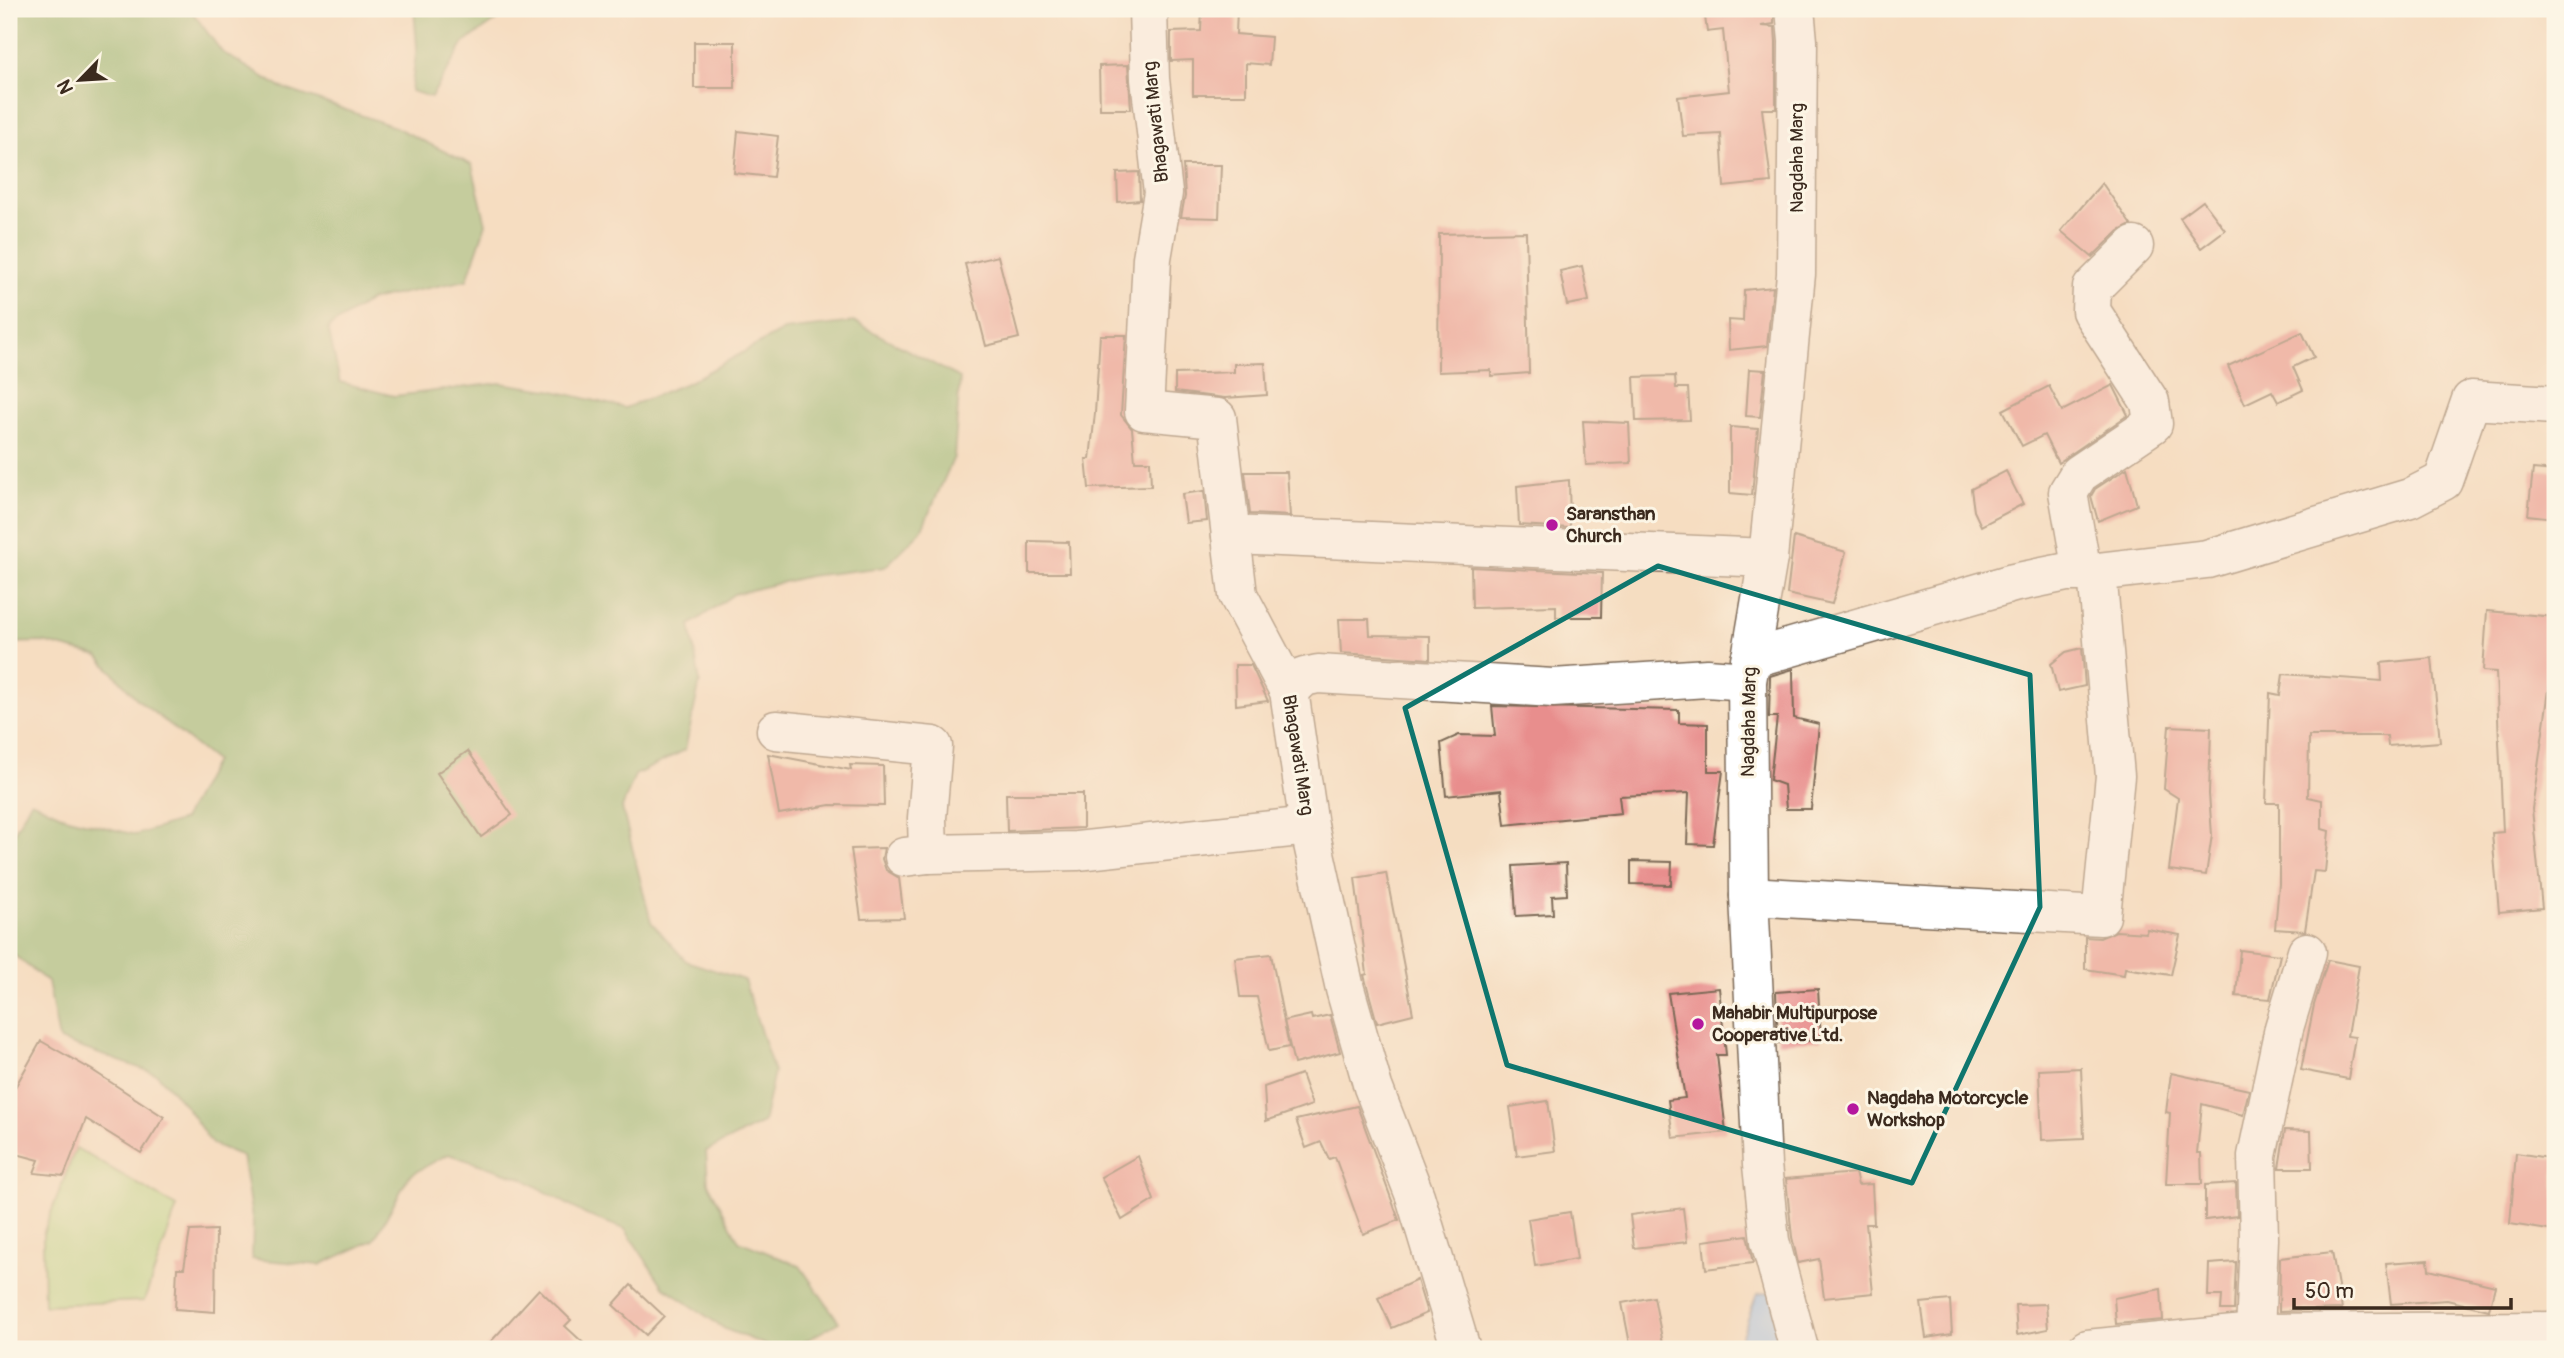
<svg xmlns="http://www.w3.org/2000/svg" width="2564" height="1358" viewBox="0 0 2564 1358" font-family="Pangolin,sans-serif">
	<rect width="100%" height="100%" fill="#fcf5e5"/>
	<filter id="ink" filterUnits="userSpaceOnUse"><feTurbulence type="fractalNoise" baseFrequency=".0143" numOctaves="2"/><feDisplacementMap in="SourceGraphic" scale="14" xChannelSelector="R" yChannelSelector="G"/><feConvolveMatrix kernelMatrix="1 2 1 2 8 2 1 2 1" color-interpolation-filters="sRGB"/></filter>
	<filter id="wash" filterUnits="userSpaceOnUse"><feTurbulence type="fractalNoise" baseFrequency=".00686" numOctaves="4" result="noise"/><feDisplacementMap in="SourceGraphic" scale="28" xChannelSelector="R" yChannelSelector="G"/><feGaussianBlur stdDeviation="1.57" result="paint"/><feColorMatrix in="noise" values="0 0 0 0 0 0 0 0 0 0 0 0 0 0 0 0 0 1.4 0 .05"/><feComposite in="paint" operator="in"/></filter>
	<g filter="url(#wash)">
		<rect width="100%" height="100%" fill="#f5ddc1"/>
		<path fill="#aed985" stroke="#748252" stroke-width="2" d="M76,1148l101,59 -33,94 -100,4 -1,-71z"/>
		<g fill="#8ab972" stroke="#627248" stroke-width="2">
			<path d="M9,9h181l32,43 58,35 115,40 77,38 14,59 -19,56 -96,20 -43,28 12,54 54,14 106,-13 50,7 75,18 64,-26 95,-52 71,-8 105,56 -6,79 -33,74 -36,36 -76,9 -75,18 -44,31 10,57 -15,68 -50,25 -13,33 29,114 35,39 58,19 30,92 -11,51 -57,28 2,32 31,58 61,25 39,56 -48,27h-15l-51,-20 -62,-43 -38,-57 -39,-14 -64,-37 -74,-24 -39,22 -35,64 -54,25 -68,-6 1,-35 -11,-68 -30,-12 -27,-39 -28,-31 -98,-34 -11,-58 -39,-31v-109l22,-41 37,17 68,17 47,-15 32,-59 -78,-62 -39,-43 -55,-14 -34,1z"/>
			<path d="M414,9h98l-48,34 -33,54 -20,-6 6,-44z"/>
		</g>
		<path fill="#87baf4" stroke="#617289" stroke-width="2" d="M1773,1292l17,57h-53l20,-55z"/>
		<g id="blocks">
			<g fill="#e88e8d">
				<path d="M1202,9h35l-1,25 35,3 -2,28 -23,-2v32h-53v-35l-22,1v-29l30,-1z"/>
				<path d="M1704,9h70v15l-13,2 14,1 1,15v67h-14l9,73 -47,5 -3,-53 -38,2 -5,-39 51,-6 -6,-61 -16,2z"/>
				<rect x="694" y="42" width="41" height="46"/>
				<path d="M1128,65l3,44h-31l-1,-43z"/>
				<path d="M738,131l40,5 -5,41 -39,-4z"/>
				<path d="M1183,165h38l-2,53 -38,-1 4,-21z"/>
				<path d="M1139,172l1,28 -22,2 -1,-29z"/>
				<path d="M2102,183l29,42 -12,6 -27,26 -31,-26z"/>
				<path d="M2203,201l22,29 -24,18 -21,-30z"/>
				<path d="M1526,232l3,141 -38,3v-6l-53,2 1,-138z"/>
				<path d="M998,256l21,82 -33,8 -21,-82z"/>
				<path d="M1582,266l7,35 -22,4 -7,-34z"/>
				<path d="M1773,287l-6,59 -38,4 -1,-30 15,1 1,-31z"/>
				<path d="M2302,332l12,25 -21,10 10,23 -25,12 -6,-11 -27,13 -17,-38z"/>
				<path d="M1100,335h26l-5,80 11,14 3,32h15l1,25 -62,2 -3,-29h4l5,-46z"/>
				<path d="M1265,363l2,32 -42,3 -50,-6v-18l59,-2v-8z"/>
				<path d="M1749,369l16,1 -5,47 -14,-1z"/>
				<path d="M1675,376l1,12h12l2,32 -54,1 -2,-44z"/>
				<path d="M2113,385l15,30 -70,48 -14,-28 -22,11 -19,-36 46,-24 13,25z"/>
				<path d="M1583,421l46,2 2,40 -45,2z"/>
				<path d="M1730,427l28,2 -6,66 -22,-2z"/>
				<path d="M2127,468l10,37 -39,16 -7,-25 4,-7z"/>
				<path d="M2533,469l22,2v47l-27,-3z"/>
				<path d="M2006,471l17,33 -42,22 -7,-15 -3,-22z"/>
				<path d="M1245,472h42l3,44 -40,-2z"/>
				<path d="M1569,480l1,48 -51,-3 -2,-39z"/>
				<path d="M1204,491l3,30 -21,2 -4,-29z"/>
				<path d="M1794,537l52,15 -14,52 -45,-10z"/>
				<path d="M1029,541l40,1 1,31h-41z"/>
				<path d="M1471,567l131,6 -1,44h-45v-11l-84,2z"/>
				<path d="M2487,611l68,6v59h-4l-19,133 10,99 -43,4 -7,-79 11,-1 -7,-160 -13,-1z"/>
				<path d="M1339,619h30l1,16 60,1v23l-89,-6z"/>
				<path d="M2082,648l3,38 -27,6 -7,-28 15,-12z"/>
				<path d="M2432,658l8,84 -52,4 -1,-10h-78l-1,61 14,3v29l7,2 -4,41 -11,-1 -9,60 -30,-2 4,-45v-81h-13l4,-110 10,2 3,-21 99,7 -1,-18z"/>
				<path d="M1235,665h16l17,36 -32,4z"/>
				<path d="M1793,669l1,49 25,6 -8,85h-25l-2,-24 -14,-5 7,-63h-8l1,-41z"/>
				<path d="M1492,706l187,4v13l29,1v47h15l-10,74 -26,-1 2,-51 -70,3 2,17 -116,12 -4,-35 -55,6 -5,-53 18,-8 36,1z"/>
				<path d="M2169,726l42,2 -2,66 3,41 -6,40 -37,-5 9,-72 -14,-9z"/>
				<path d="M468,751l44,64 -31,22 -44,-64z"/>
				<path d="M768,754l83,16 -1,-5 33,1 1,40 -54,-1 -51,9z"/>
				<path d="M1006,794h77v34l-76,3z"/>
				<path d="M884,848l-2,11 4,11 13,8 5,40 -43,1 -10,-70z"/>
				<path d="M1631,861l41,1 -1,23 -40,-1z"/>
				<path d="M1566,863l1,32 -15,1 1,18 -37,2 -3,-50z"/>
				<path d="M1386,873l27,141 -36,9 -13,-48 3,-1 -12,-96z"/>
				<path d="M2147,929l33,6 -9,40 -46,-7 -1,7 -39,-6v-32l15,1 16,-7 30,2z"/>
				<path d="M2240,950l40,5 -10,44 -34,-3z"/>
				<path d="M1271,954l18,93 -20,4 -12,-54h-17l-5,-39z"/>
				<path d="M2328,960l31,6 -12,70 8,1 -7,42 -47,-9 13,-65z"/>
				<path d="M1719,988l7,67h-9l9,77 -53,6 -5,-38 17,-2 -17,-105z"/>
				<path d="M1818,989l3,51 -43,3 -2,-51z"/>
				<path d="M1311,1015l1,4 18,-4 10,37 -46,12 -10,-43z"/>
				<path d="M41,1041l51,29 72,47 -23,36 -55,-34 -22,57 -30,-3 5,-13 -30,-8v-54z"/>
				<path d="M2081,1068l3,70 -42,2 -3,-70z"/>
				<path d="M2171,1073l78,17 -6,25 -41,-11 -5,49h4l1,31h-36l4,-71 -4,-1z"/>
				<path d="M1301,1074l11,31 -46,16 -2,-34z"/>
				<path d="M1548,1101l7,50 -38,5 -7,-49z"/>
				<path d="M1357,1106l42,114 -36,14 -28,-77 -6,2 -8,-17 -15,6 -10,-28z"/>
				<path d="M2285,1130l26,1 1,37h-33z"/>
				<path d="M2516,1153l39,6v72l-45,-7z"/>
				<path d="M1138,1156l16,44 -32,20 -21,-43z"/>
				<path d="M1855,1173l3,12 14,-1 2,40h-8l7,69 -49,5 -5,-39 -21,4 -6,-26 -6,-58z"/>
				<path d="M2236,1183l1,33 -32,4v-35z"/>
				<path d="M1683,1208l4,34 -53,6 -4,-33z"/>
				<path d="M1570,1212l7,47 -42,7 -7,-47z"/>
				<path d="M216,1230l-1,82 -40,-3 2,-41h7l6,-37z"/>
				<path d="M1747,1235l6,28 -47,6 -3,-28z"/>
				<path d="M2332,1252l10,57 -63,2 1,-53z"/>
				<path d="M2428,1260l1,10 66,16 -6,24 -42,-10 -56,4 -5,-41z"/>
				<path d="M2236,1262l-2,48h-13l1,-14h-14l1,-32z"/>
				<path d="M1417,1280l10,33 -35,15 -14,-30z"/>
				<path d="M631,1285l33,31 -18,19 -33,-30z"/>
				<path d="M539,1289l32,31 -6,6 25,23h-106z"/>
				<path d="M2161,1289l2,31 -47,4 -2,-26z"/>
				<path d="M1654,1297l10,52h-33l-9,-46z"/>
				<path d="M1950,1300l2,34 -26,4 -5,-35z"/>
				<path d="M2046,1304l2,25 -31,6 -2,-30z"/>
			</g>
		</g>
	</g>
	<g filter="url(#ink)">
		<use href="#blocks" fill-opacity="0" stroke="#7c6957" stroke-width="2"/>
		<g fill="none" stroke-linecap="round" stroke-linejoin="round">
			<defs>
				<g id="minor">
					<path d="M1148,9l2,70 13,114 -11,65 -8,153 73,7 21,177 51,96 20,135 36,163 28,98 42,109 46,153"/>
					<path d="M1795,9l3,32 -2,233 -28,284 -21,123 2,215 13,269 8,76 29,108"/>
					<path d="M1231,535l537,23"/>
					<path d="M2082,572l-14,-80 11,-18 74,-50 -3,-22 -59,-91 1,-23 42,-42"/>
					<path d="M1750,659l263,-76 54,-11h30l110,-13 203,-61 33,-17 28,-81 84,5"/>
					<path d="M1289,691l15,-14 14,-3 235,14 154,-10 40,3"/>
					<path d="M776,730l157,16 -6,72 1,36 -24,3"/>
					<path d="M928,854l149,-3 232,-25"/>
					<path d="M1749,896l352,20 14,-140 -18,-204"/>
					<path d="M2255,1333l4,-94 -2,-83 27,-128 23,-76"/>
				</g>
				<path id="major" d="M2087,1349l168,-16 300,-2"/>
			</defs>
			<use href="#minor" stroke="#7c6957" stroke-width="41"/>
			<use href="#major" stroke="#7c6957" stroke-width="41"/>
			<use href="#minor" stroke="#fff" stroke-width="38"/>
			<use href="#major" stroke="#fff" stroke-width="38"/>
		</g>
	</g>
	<path d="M0 0H2564V1358H0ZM1658,566l372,109 10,232 -128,276 -405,-118 -102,-357z" fill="#f5ddc1" fill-opacity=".55" fill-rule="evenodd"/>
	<path fill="none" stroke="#0f766e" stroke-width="5" stroke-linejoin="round" d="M1658,566l372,109 10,232 -128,276 -405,-118 -102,-357z"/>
	<g fill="#b5179e" stroke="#fcf5e5" stroke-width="2.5">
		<circle cx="1552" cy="525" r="7"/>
		<circle cx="1698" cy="1024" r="7"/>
		<circle cx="1853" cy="1109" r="7"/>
	</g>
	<g text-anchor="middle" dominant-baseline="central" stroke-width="6" stroke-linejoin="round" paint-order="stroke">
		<g font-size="19" fill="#3b2a1e" stroke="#fcf5e5">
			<text transform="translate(1156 122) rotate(-96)">Bhagawati Marg</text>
			<text transform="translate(1797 158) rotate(-90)">Nagdaha Marg</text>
			<text transform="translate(1749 722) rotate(-89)">Nagdaha Marg</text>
			<text transform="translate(1298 755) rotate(81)">Bhagawati Marg</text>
		</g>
		<g font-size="19" font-weight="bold" fill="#3b2a1e" stroke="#fcf5e5" text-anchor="start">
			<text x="1566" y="514">Saransthan<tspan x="1566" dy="22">Church</tspan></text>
			<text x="1712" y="1013">Mahabir Multipurpose<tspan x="1712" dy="22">Cooperative Ltd.</tspan></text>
			<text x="1867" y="1098">Nagdaha Motorcycle<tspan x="1867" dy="22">Workshop</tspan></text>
		</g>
	</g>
	<rect width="2564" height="1358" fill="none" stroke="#fcf5e5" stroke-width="35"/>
	<g transform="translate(80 80) rotate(245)" stroke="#fcf5e5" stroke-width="5" paint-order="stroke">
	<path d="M0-5L12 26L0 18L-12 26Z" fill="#3b2a1e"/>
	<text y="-10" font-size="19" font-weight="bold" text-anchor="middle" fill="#3b2a1e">N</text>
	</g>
	<path d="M2294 1298v10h217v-10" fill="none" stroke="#3b2a1e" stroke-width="3.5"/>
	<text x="2305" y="1298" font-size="21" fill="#3b2a1e" stroke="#fcf5e5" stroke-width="5" paint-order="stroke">50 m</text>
</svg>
